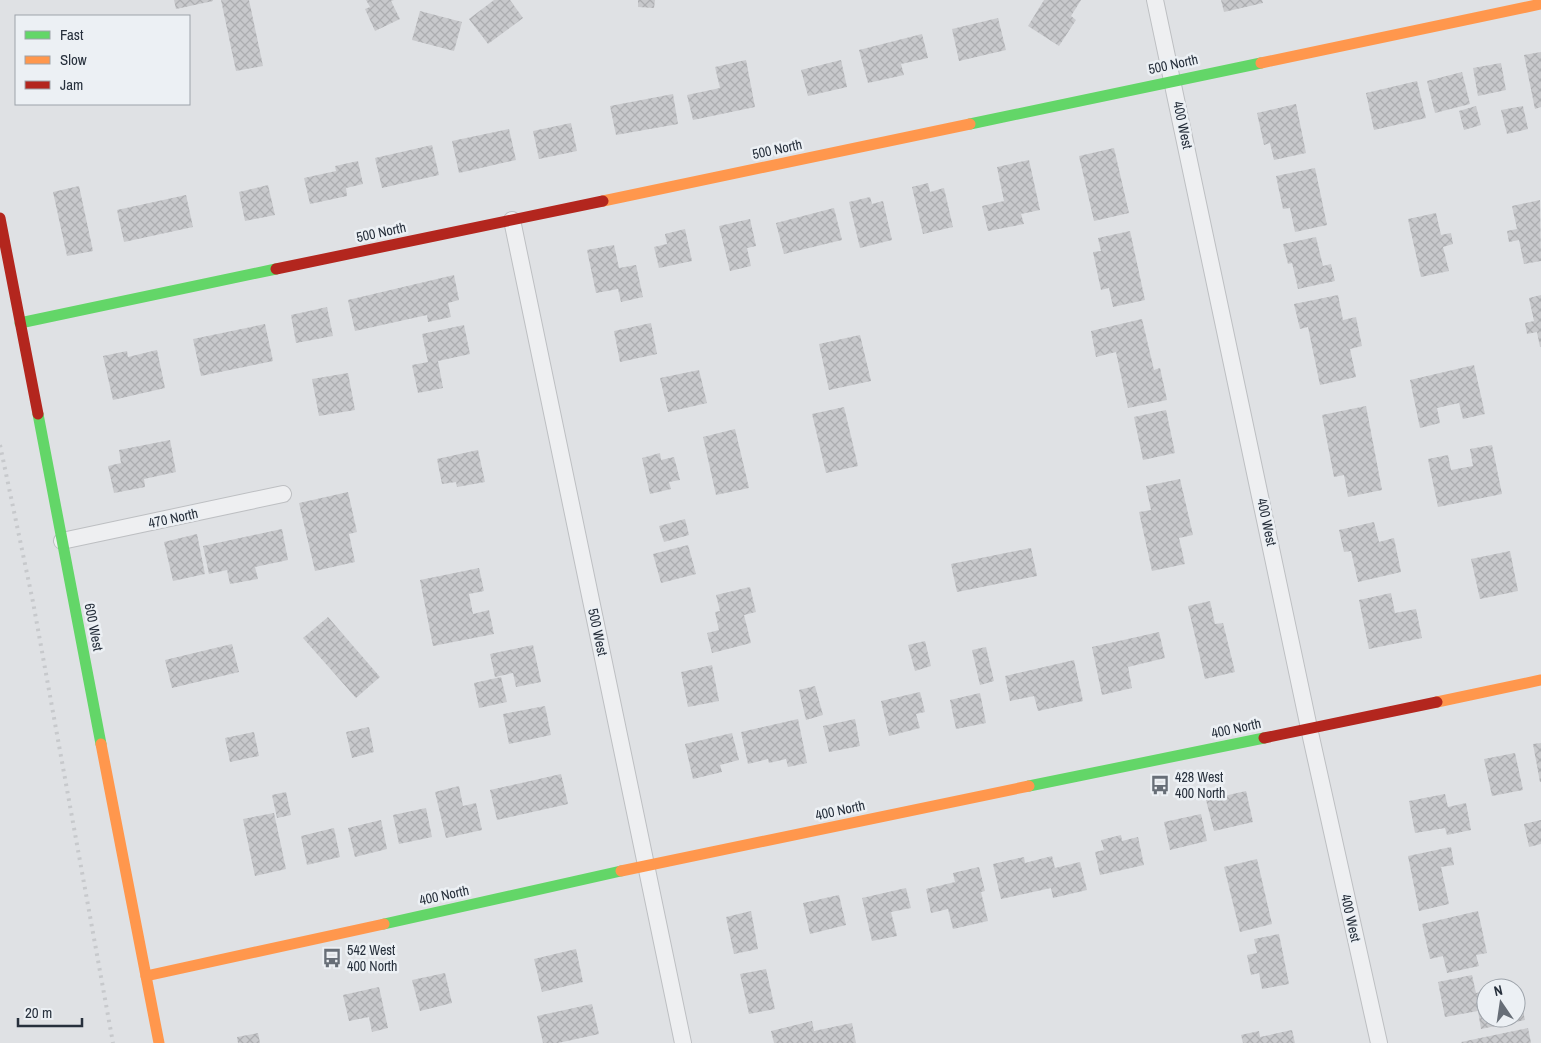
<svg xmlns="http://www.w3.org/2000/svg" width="1541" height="1043" viewBox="0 0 1541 1043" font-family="'Archivo Narrow',sans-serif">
	<defs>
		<pattern id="building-cross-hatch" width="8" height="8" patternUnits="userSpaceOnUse" patternTransform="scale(1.25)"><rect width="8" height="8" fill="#c8c9cc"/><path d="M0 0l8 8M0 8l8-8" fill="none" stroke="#acadb0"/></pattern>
	</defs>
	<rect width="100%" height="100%" fill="#dfe1e4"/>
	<g fill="url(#building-cross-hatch)">
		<path d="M174,0h39v1l-37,8z"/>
		<path d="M221,0h28l14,66 -27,5z"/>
		<path d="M366,0h28l-3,1 9,18 -25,12 -10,-22 5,-2z"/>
		<path d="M494,0h16l13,18 -35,26 -19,-25z"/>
		<path d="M638,0h17l-1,8 -16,-1z"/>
		<path d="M1044,0h37l-10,16 5,4 -17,26 -31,-20z"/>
		<path d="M1221,0h41l1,3 -39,9z"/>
		<path d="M420,11l42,11 -8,29 -42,-11z"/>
		<path d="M998,18l8,32 -47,11 -7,-32z"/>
		<path d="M922,34l6,24 -27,6 3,11 -36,8 -9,-33z"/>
		<path d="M1541,52v55l-6,2 -11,-54z"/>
		<path d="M746,60l9,47 -62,13 -6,-25 33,-7 -5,-21z"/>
		<path d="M841,60l6,27 -39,9 -7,-26z"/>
		<path d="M1501,63l5,27 -28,6 -5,-28z"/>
		<path d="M1462,72l8,32 -35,9 -8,-32z"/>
		<path d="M1417,81l9,37 -52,12 -8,-37z"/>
		<path d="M673,94l5,30 -62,11 -6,-29z"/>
		<path d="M1296,104l10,49 -32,7 -4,-17 -6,2 -7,-32z"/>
		<path d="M1476,106l5,19 -17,5 -5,-19z"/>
		<path d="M1523,106l5,23 -21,5 -6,-24z"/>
		<path d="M571,123l6,28 -38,8 -6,-28z"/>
		<path d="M509,129l7,31 -57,13 -7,-32z"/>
		<path d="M432,145l7,30 -57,13 -7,-30z"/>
		<path d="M1114,148l15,65 -35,8 -15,-65z"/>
		<path d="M1029,160l11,50 -19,4 3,10 -36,7 -6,-25 22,-5 -7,-34z"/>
		<path d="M358,161l5,23 -17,4 1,8 -37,8 -6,-26 32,-7 -1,-5z"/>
		<path d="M1315,168l12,57 -32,7 -5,-24 -7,1 -7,-33z"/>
		<path d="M928,183l2,9 14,-4 9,39 -30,7 -11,-47z"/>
		<path d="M268,185l7,30 -30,6 -6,-29z"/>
		<path d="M79,186l14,65 -26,5 -14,-64z"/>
		<path d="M186,195l7,32 -69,15 -7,-32z"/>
		<path d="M870,197l2,7 11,-3 9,39 -32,8 -11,-46z"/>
		<path d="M1540,200l1,61 -17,3 -5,-24 -10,2 -2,-11 10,-2 -5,-23z"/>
		<path d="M834,208l8,32 -58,14 -8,-31z"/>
		<path d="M1436,213l5,22 10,-2 2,11 -10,3 6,24 -28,6 -13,-58z"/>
		<path d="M750,219l6,27 -9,2 4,18 -21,5 -11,-45z"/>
		<path d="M685,229l7,32 -33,7 -5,-21 13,-3 -2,-10z"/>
		<path d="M1130,231l15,69 -32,7 -4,-19 -8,2 -8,-38 8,-1 -3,-13z"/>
		<path d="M1316,237l7,29 8,-2 4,17 -37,8 -6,-26 -4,1 -5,-20z"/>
		<path d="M614,245l5,23 17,-3 7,32 -22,5 -3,-13 -22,4 -9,-43z"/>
		<path d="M454,275l5,25 -11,3 3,14 -23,5 -1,-7 -72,16 -7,-31z"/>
		<path d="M1338,295l5,25 13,-3 6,29 -12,3 6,28 -36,8 -12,-58 -8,2 -6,-25z"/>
		<path d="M1541,295v52h-1l-3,-15 -10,2 -2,-11 9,-2 -5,-23z"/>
		<path d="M327,307l6,29 -37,7 -5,-28z"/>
		<path d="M1142,319l12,51 6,-2 7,32 -39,8 -12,-56 -20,5 -5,-26z"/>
		<path d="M651,323l6,31 -37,8 -6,-31z"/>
		<path d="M265,324l8,37 -72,15 -8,-37z"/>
		<path d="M464,325l6,29 -32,7 5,27 -25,5 -6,-28 16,-3 -6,-28z"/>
		<path d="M860,335l11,46 -42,9 -10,-46z"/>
		<path d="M157,350l8,38 -52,12 -10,-44 24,-5 1,6z"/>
		<path d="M1474,365l11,49 -22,5 -4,-16 -22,5 3,15 -20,5 -10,-48z"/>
		<path d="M699,370l8,33 -39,9 -8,-34z"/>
		<path d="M348,373l7,37 -36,6 -7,-37z"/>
		<path d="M1366,406l16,84 -34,7 -4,-22 -10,2 -12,-62z"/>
		<path d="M844,407l14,59 -32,7 -14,-59z"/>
		<path d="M1166,410l9,43 -32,7 -9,-43z"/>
		<path d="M735,429l14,59 -33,7 -13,-58z"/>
		<path d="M170,440l6,32 -32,7 1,8 -31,6 -6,-27 13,-3 -2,-13z"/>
		<path d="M1492,445l10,49 -64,13 -10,-48 20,-4 3,15 22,-4 -3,-17z"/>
		<path d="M478,450l7,32 -28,5 -1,-5 -14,2 -5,-25z"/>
		<path d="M660,453l1,7 13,-3 6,23 -11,2 2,7 -21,5 -8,-36z"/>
		<path d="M1180,479l13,56 -14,3 6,26 -33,7 -13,-59 12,-2 -5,-24z"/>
		<path d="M348,492l9,40 -8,2 6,28 -40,9 -16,-68z"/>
		<path d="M685,519l4,16 -25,7 -5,-16z"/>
		<path d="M1374,522l5,20 15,-4 7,34 -43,10 -7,-31 -7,1 -5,-22z"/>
		<path d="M282,529l6,31 -33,7 3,12 -28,5 -3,-14 -18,4 -6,-28z"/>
		<path d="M197,534l8,40 -32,7 -9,-39z"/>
		<path d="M688,545l8,29 -35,9 -8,-29z"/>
		<path d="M1031,548l6,28 -80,16 -6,-28z"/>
		<path d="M1510,551l8,40 -38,8 -9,-40z"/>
		<path d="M479,568l5,23 -15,3 4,20 16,-4 5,24 -61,12 -13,-66z"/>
		<path d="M750,587l6,25 -12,3 7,28 -39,10 -5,-20 12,-3 -4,-18 5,-1 -4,-16z"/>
		<path d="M1391,593l4,20 21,-4 6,29 -53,11 -10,-49z"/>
		<path d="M1210,601l5,23 8,-1 12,49 -30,7 -17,-73z"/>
		<path d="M328,617l52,60 -24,21 -53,-60z"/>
		<path d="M1159,632l6,26 -37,9 4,21 -30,7 -10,-48z"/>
		<path d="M925,641l6,25 -16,5 -7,-26z"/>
		<path d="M232,644l7,28 -67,16 -7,-28z"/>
		<path d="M533,645l8,37 -25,5 -3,-14 -18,4 -5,-23z"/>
		<path d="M986,647l8,34 -14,4 -8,-35z"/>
		<path d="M1074,660l9,41 -45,10 -4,-15 -24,5 -5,-25z"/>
		<path d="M712,665l7,36 -31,6 -7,-35z"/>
		<path d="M501,677l6,25 -28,6 -5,-25z"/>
		<path d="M815,686l8,29 -17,5 -7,-30z"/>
		<path d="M920,692l5,20 -9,2 4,14 -31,8 -8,-35z"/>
		<path d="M980,693l6,30 -30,6 -6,-29z"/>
		<path d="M545,706l6,29 -42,9 -6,-30z"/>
		<path d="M798,719l9,44 -19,4 -2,-8 -17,4 -1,-4 -20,5 -7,-32z"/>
		<path d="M855,719l5,27 -31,6 -6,-26z"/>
		<path d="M369,727l5,25 -22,6 -6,-26z"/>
		<path d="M254,732l5,24 -29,6 -5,-24z"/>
		<path d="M732,733l7,27 -19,5 2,7 -29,7 -8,-35z"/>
		<path d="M1541,743v39h-1l-7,-38z"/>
		<path d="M1515,753l8,37 -31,6 -8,-37z"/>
		<path d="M561,774l7,30 -71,16 -7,-30z"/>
		<path d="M459,786l4,20 13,-3 6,27 -36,8 -11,-46z"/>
		<path d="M1246,791l7,31 -39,9 -8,-31z"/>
		<path d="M286,792l5,23 -14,3 -5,-23z"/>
		<path d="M1445,794l3,13 18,-4 5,27 -24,5 -2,-7 -30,5 -6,-32z"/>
		<path d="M426,808l6,29 -33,7 -6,-29z"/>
		<path d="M274,813l12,56 -31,7 -12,-57z"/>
		<path d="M1201,814l6,27 -37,9 -6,-28z"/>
		<path d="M381,820l6,29 -32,8 -7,-29z"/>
		<path d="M1541,820v24l-12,3 -5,-23z"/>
		<path d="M334,828l6,29 -33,8 -6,-29z"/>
		<path d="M1121,835l1,6 16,-4 6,28 -44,10 -5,-23 9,-2 -3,-10z"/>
		<path d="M1451,847l3,18 -13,2 8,37 -30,7 -11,-55z"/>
		<path d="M1052,856l3,12 25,-6 7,28 -34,8 -2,-10 -50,11 -8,-35 31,-7 1,6z"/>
		<path d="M1257,859l15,65 -32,8 -16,-65z"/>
		<path d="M979,867l6,24 -4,1 7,29 -35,8 -5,-20 -17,4 -5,-24 29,-7 -2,-9z"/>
		<path d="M906,888l5,20 -20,4 6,24 -25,5 -10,-43z"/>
		<path d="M839,895l7,30 -36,9 -7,-31z"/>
		<path d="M751,911l7,38 -24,5 -8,-37z"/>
		<path d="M1478,911l9,42 -11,2 3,11 -32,7 -4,-17 -13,3 -8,-35z"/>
		<path d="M1279,934l10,50 -27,5 -3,-16 -8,2 -4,-20 10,-2 -3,-14z"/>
		<path d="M576,949l7,33 -41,10 -8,-33z"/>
		<path d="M766,969l9,40 -26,5 -9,-40z"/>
		<path d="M445,973l7,30 -32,8 -8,-31z"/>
		<path d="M1472,975l4,18 10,-2v27h30v-15l5,-1 4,18 -44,9 -3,-18 -33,6 -7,-35z"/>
		<path d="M379,987l9,41 -16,4 -3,-15 -20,4 -6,-26z"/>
		<path d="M592,1004l7,30 -41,9h-15l-6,-27z"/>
		<path d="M812,1021l2,10 38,-8 4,20h-82l-3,-12z"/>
		<path d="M1528,1028l3,15h-69l-1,-1z"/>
		<path d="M1292,1030l3,13h-52l-2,-8 18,-4 1,6z"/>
		<path d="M258,1033l2,10h-22l-1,-6z"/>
	</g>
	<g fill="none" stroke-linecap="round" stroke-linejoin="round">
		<defs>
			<g id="street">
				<path d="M1155,0l154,728 70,315"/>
				<path d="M512,220l171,823"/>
				<path d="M62,541l221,-47"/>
			</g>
		</defs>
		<use href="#street" stroke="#bdbfc2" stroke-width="18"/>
		<use href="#street" stroke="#eeeff1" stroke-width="16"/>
		<g stroke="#63d668" stroke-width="11">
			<path d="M970,124l291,-61"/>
			<path d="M20,323l256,-54"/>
			<path d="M38,414l63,330"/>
			<path d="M1029,786l235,-48"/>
			<path d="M384,924l237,-53"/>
		</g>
		<g stroke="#ff974d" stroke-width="11">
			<path d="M1261,63l280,-59"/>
			<path d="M603,201l367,-77"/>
			<path d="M1437,702l104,-22"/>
			<path d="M101,744l58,299"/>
			<path d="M621,871l408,-85"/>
			<path d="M146,976l238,-52"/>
		</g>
		<g stroke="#b3261e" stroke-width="11">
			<path d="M0,218l38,196"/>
			<path d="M276,269l327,-68"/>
			<path d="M1264,738l173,-36"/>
		</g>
		<path stroke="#c7c9cc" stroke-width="4" stroke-dasharray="2.5 5" stroke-linecap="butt" d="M0,445l33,157 80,441"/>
	</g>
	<defs>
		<symbol id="bus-bare" viewBox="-9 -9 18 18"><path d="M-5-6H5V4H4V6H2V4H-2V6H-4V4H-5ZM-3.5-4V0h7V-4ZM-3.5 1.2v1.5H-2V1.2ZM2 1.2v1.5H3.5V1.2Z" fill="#676e77" stroke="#ecf0f4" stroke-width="2.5" paint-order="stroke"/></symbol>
	</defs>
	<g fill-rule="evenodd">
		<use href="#bus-bare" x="1146" y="771" width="28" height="28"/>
		<use href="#bus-bare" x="318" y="944" width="28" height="28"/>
	</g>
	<g text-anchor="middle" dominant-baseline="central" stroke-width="5" stroke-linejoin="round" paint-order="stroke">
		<g font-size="14" fill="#27303c" stroke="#ecf0f4">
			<text transform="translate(1173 64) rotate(-12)">500 North</text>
			<text transform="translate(1183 125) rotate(78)">400 West</text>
			<text transform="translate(777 149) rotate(-12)">500 North</text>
			<text transform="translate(381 232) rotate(-12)">500 North</text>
			<text transform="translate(173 518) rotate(-12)">470 North</text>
			<text transform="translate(1267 522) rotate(78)">400 West</text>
			<text transform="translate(94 627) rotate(79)">600 West</text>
			<text transform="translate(598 632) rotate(78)">500 West</text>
			<text transform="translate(1236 728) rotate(-12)">400 North</text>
			<text transform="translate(840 810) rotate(-12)">400 North</text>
			<text transform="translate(444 895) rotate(-12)">400 North</text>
			<text transform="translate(1351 918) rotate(77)">400 West</text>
		</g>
		<g font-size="14" fill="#27303c" stroke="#ecf0f4" text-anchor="start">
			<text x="1175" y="777">428 West<tspan x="1175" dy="16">400 North</tspan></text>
			<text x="347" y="950">542 West<tspan x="347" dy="16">400 North</tspan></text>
		</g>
	</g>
	<rect x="15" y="15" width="175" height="90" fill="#ecf0f4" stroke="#9da3aa"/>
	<rect x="25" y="31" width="25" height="8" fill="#63d668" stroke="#9da3aa"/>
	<text x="60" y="40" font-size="15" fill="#27303c">Fast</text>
	<rect x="25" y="56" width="25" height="8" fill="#ff974d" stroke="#9da3aa"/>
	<text x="60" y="65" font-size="15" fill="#27303c">Slow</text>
	<rect x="25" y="81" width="25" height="8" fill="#b3261e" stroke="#9da3aa"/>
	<text x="60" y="90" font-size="15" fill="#27303c">Jam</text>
	<g transform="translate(1501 1003) rotate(347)"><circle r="24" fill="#ecf0f4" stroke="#9da3aa"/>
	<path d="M0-4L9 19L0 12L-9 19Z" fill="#676e77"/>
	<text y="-8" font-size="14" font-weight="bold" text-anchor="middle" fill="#27303c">N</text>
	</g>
	<path d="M18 1018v8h64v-8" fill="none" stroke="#27303c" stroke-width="2.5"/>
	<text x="25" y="1018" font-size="15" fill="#27303c" stroke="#ecf0f4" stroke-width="4" paint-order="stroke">20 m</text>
</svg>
